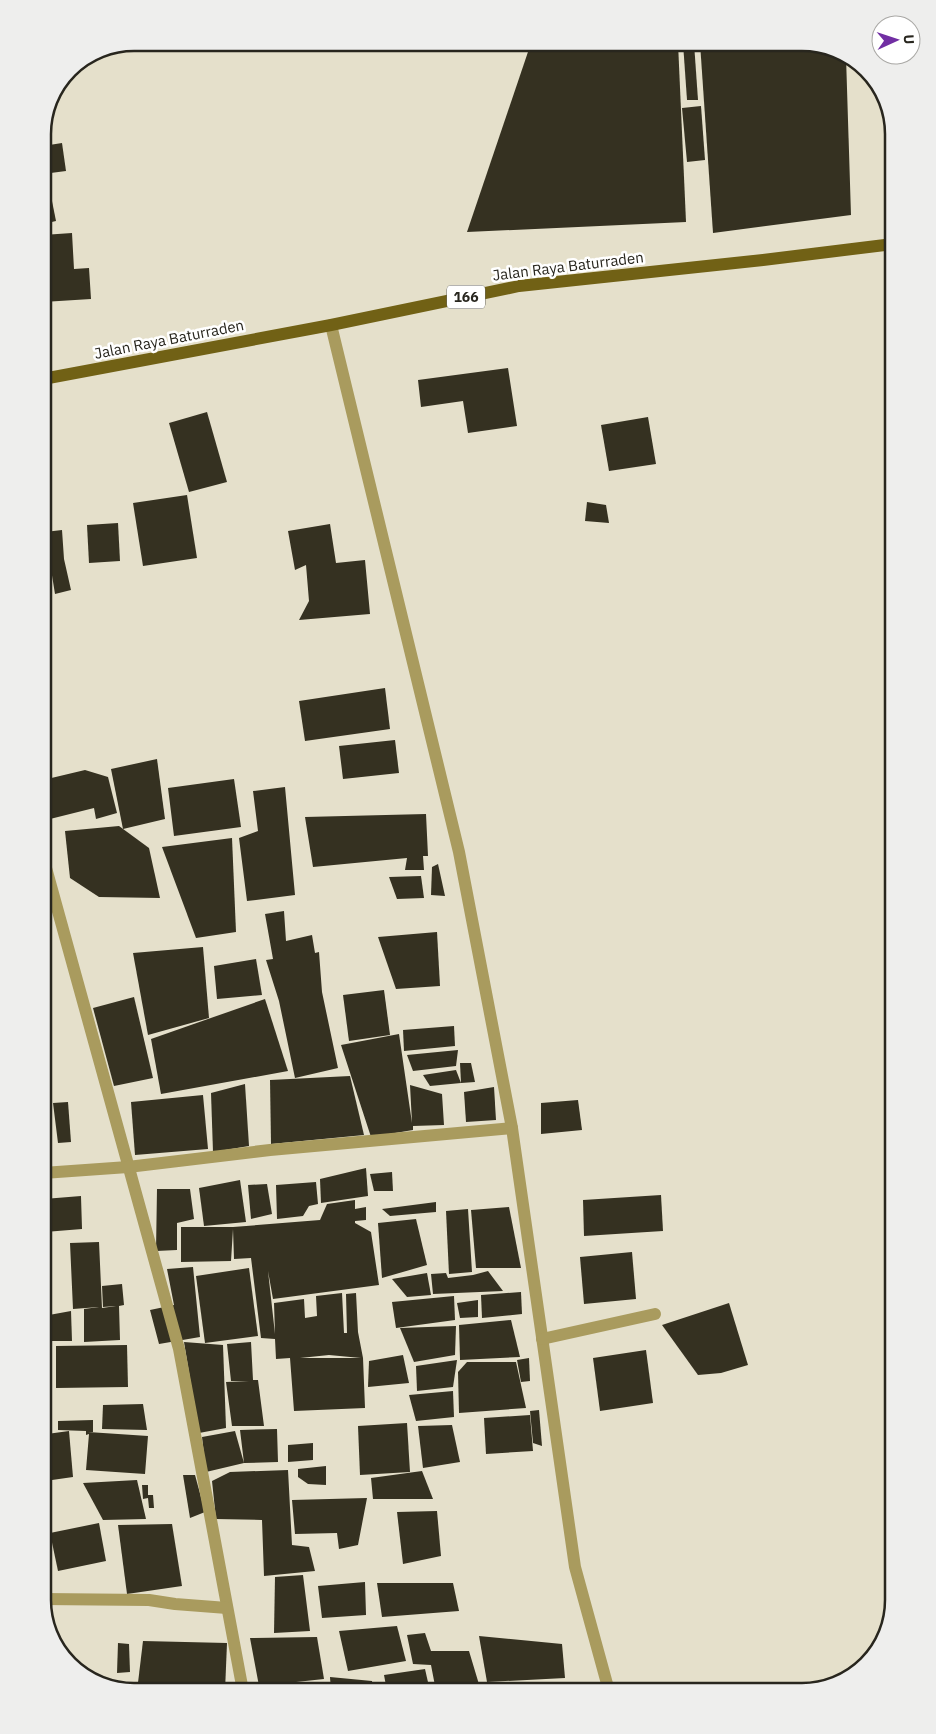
<svg xmlns="http://www.w3.org/2000/svg" width="936" height="1734" viewBox="0 0 936 1734" font-family="'IBM Plex Sans',sans-serif">
	<rect width="100%" height="100%" fill="#e5e0cb"/>
	<g fill="#353121" fill-rule="evenodd">
		<path d="M531,43h147l8,179 -219,10z"/>
		<path d="M683,43h11l4,57h-11z"/>
		<path d="M700,43h108l38,14 5,158 -138,18z"/>
		<path d="M701,106l4,54 -18,2 -5,-54z"/>
		<path d="M62,143l4,28 -23,3v-28z"/>
		<path d="M50,191l6,30 -13,3v-32z"/>
		<path d="M72,233l2,36 15,-1 2,31 -48,3v-67z"/>
		<path d="M508,368l9,58 -49,7 -5,-32 -42,6 -3,-27z"/>
		<path d="M207,412l20,70 -38,10 -20,-69z"/>
		<path d="M648,417l8,47 -47,7 -8,-46z"/>
		<path d="M187,495l10,63 -54,8 -10,-63z"/>
		<path d="M587,502l19,3 3,18 -24,-2z"/>
		<path d="M118,523l2,38 -31,2 -2,-38z"/>
		<path d="M330,524l6,39 29,-3 5,54 -71,6 10,-19 -3,-36 -11,5 -7,-39z"/>
		<path d="M62,530l2,29 7,31 -16,4 -10,-62z"/>
		<path d="M385,688l5,41 -85,12 -6,-40z"/>
		<path d="M395,740l4,33 -56,6 -4,-33z"/>
		<path d="M157,759l8,60 -42,10 -12,-60z"/>
		<path d="M85,770l23,7 9,36 -21,6 -2,-11 -48,12 -3,-15v-25z"/>
		<path d="M234,779l7,48 -67,9 -6,-48z"/>
		<path d="M285,787l10,108 -48,6 -8,-63 19,-7 -5,-40z"/>
		<path d="M426,814l2,42h-5l1,14h-19l2,-12 -94,9 -8,-50z"/>
		<path d="M119,826l30,22 11,50 -61,-1 -29,-19 -5,-47z"/>
		<path d="M232,838l4,94 -40,6 -34,-91z"/>
		<path d="M438,864l7,32 -14,-1 1,-28z"/>
		<path d="M421,876l3,22 -27,1 -8,-22z"/>
		<path d="M284,911l2,30 26,-6 3,18 4,-1 3,40 16,76 -43,10 -16,-77 -13,-41 7,-1 -8,-45z"/>
		<path d="M437,932l3,54 -44,3 -18,-52z"/>
		<path d="M203,947l6,71 -61,17 -15,-82z"/>
		<path d="M43,954l4,21h-4z"/>
		<path d="M256,959l6,36 -45,4 -3,-33z"/>
		<path d="M384,990l6,45 -41,6 -6,-46z"/>
		<path d="M134,997l19,81 -39,8 -21,-78z"/>
		<path d="M265,999l23,72 -127,23 -10,-55z"/>
		<path d="M454,1026l1,20 -51,5 -1,-21z"/>
		<path d="M399,1034l13,89 -2,-38 32,9 2,31 -31,1v4l-42,7 -30,-92z"/>
		<path d="M458,1050l-2,16 -43,5 -6,-16z"/>
		<path d="M460,1063h11l4,19 -14,1z"/>
		<path d="M456,1070l5,13 -31,3 -7,-11z"/>
		<path d="M350,1076l14,59 -93,9 -1,-64z"/>
		<path d="M245,1084l4,62 -36,6 -2,-59z"/>
		<path d="M494,1087l2,33 -30,2 -2,-30z"/>
		<path d="M203,1095l5,54 -73,6 -4,-53z"/>
		<path d="M578,1100l4,30 -41,4v-31z"/>
		<path d="M47,1101l2,45h-6v-44z"/>
		<path d="M68,1102l3,40 -13,1 -5,-40z"/>
		<path d="M366,1168l2,28 -47,7 -1,-24z"/>
		<path d="M392,1172l1,19h-19l-4,-17z"/>
		<path d="M240,1180l6,42 -42,4 -5,-38z"/>
		<path d="M316,1182l2,22 -9,2 -6,10 -26,3 -1,-34z"/>
		<path d="M267,1184l5,30 -21,5 -3,-34z"/>
		<path d="M157,1189h33l4,30 -17,4v27l-21,1z"/>
		<path d="M661,1195l2,36 -79,5 -1,-36z"/>
		<path d="M81,1196l1,33 -37,3 -1,-33z"/>
		<path d="M355,1200v9l11,-2v13l-11,1v2l16,9 8,53 -106,14 -5,-28 7,63 -1,-31 30,-4 1,19 12,-2 -1,-20 26,-3 2,40h3l-1,-39 10,-1 2,39 5,26 2,50 -71,3 -4,-53 -14,1 -1,-20 -14,-1 -10,-80 -17,1 -1,-30 -2,32 -50,1v-35h52l87,-7 7,-16zM329,1355l32,3h-61z"/>
		<path d="M436,1202v10l-46,4 -8,-7z"/>
		<path d="M509,1207l12,61h-45l-5,-58z"/>
		<path d="M468,1209l4,63 -23,2 -3,-63z"/>
		<path d="M416,1219l11,46 -45,13 -4,-55z"/>
		<path d="M99,1242l3,66 14,-2 -13,1 -1,-21 20,-2 2,21 -5,1 1,34 -36,2v-33l15,-2 -26,2 -3,-66z"/>
		<path d="M632,1252l4,47 -52,5 -4,-47z"/>
		<path d="M193,1267l7,70 -41,7 -9,-34 24,-5 -7,-36z"/>
		<path d="M249,1268l9,68 -53,7 -9,-67z"/>
		<path d="M488,1271l15,20 -70,3 -2,-20 15,-1 2,5 25,-3z"/>
		<path d="M427,1273l4,22 -24,2 -15,-18z"/>
		<path d="M521,1292l1,22 -40,4 -1,-23z"/>
		<path d="M454,1296l1,24 -59,8 -4,-26z"/>
		<path d="M478,1300v17l-18,1 -3,-15z"/>
		<path d="M729,1303l19,62 -27,8 -23,2 -36,-50z"/>
		<path d="M71,1311l1,30h-24l1,-26z"/>
		<path d="M511,1320l9,37 -60,3 -1,-35z"/>
		<path d="M456,1326l-1,29 -41,7 -14,-34z"/>
		<path d="M184,1342l39,3 3,83 -27,5z"/>
		<path d="M251,1342l2,38h5l6,46h-32l-6,-44 23,-1h-18l-4,-37z"/>
		<path d="M127,1345l1,42 -72,1v-42z"/>
		<path d="M646,1350l7,53 -53,8 -7,-53z"/>
		<path d="M403,1355l6,28 -41,4 1,-26z"/>
		<path d="M529,1358l1,23 -9,1 -4,-22z"/>
		<path d="M457,1360l-4,27 -36,4 -1,-25z"/>
		<path d="M467,1362h49l10,46 -67,5 -1,-41z"/>
		<path d="M453,1391l1,26 -38,4 -7,-26z"/>
		<path d="M143,1404l4,26 -45,-1 1,-24z"/>
		<path d="M539,1410l3,36 -9,-3 -3,-32z"/>
		<path d="M530,1415l3,36 -47,3 -2,-36z"/>
		<path d="M93,1420v12h-5l60,4 -3,38 -59,-4 3,-36 -3,1v-4l-28,-1v-9z"/>
		<path d="M407,1423l3,49 -50,3 -2,-49z"/>
		<path d="M452,1425l8,37 -37,6 -5,-42z"/>
		<path d="M277,1429l1,33 -34,1 -38,9 -4,-35 33,-6 9,32 -4,-33z"/>
		<path d="M69,1431l4,46 -21,3 -5,-46z"/>
		<path d="M313,1443v17l-25,2v-17z"/>
		<path d="M326,1466v19l-18,-1 -10,-7v-8z"/>
		<path d="M288,1470l4,75 17,2 6,24 -51,5 -2,-56 -46,-1 -4,-38 18,-9z"/>
		<path d="M422,1471l11,28h-60l-2,-21z"/>
		<path d="M183,1475h12l10,37 -15,6z"/>
		<path d="M137,1480l9,39 -43,1 -20,-37z"/>
		<path d="M142,1485h6v10h5l1,13h-5l-1,-10 -5,1z"/>
		<path d="M367,1498l-9,47 -19,4 -2,-16 -42,1 -3,-34z"/>
		<path d="M437,1511l4,45 -38,8 -6,-52z"/>
		<path d="M99,1523l7,38 -48,10 -8,-38z"/>
		<path d="M172,1524l10,62 -55,8 -9,-69z"/>
		<path d="M46,1560h5l1,31h-9v-16h4z"/>
		<path d="M303,1575l7,56 -36,2 1,-56z"/>
		<path d="M365,1582l1,33 -44,3 -4,-32z"/>
		<path d="M377,1583h76l6,28 -77,6z"/>
		<path d="M397,1626l9,35 -58,10 -9,-40z"/>
		<path d="M425,1633l6,18h38l12,40h-45l-5,-26 -18,-1 -6,-29z"/>
		<path d="M479,1636l83,8 3,34 -78,4z"/>
		<path d="M317,1637l7,42 -65,7 -9,-48z"/>
		<path d="M143,1641l84,2 -2,48h-88z"/>
		<path d="M118,1643l11,1 1,28 -13,1z"/>
		<path d="M425,1669l5,22h-43l-3,-16z"/>
		<path d="M330,1677l42,4 1,10h-42z"/>
		<path d="M511,1688l48,2v1h-48z"/>
	</g>
	<g fill="none" stroke-linecap="round" stroke-linejoin="round">
		<g stroke="#a99b5e" stroke-width="12">
			<path d="M331,325l128,527 53,276 63,439 34,124"/>
			<path d="M43,857l136,492 64,342"/>
			<path d="M43,1173l85,-6 142,-17 242,-22"/>
			<path d="M542,1339l113,-25"/>
			<path d="M43,1599l106,1 26,4 52,4"/>
		</g>
		<path stroke="#716115" stroke-width="12" d="M43,379l288,-54 188,-39 244,-26 130,-16"/>
	</g>
	<g text-anchor="middle" dominant-baseline="central" stroke-width="5" stroke-linejoin="round" paint-order="stroke">
		<rect fill="#fff" stroke="#686762" stroke-width="1" x="447" y="285.5" width="38" height="23" rx="4"/>
		<g font-size="14" font-weight="bold" fill="#28261e">
			<text x="466" y="297">166</text>
		</g>
		<g font-size="15" fill="#28261e" stroke="#fff">
			<text transform="translate(568 266) rotate(-7)">Jalan Raya Baturraden</text>
			<text transform="translate(169 339) rotate(-11)">Jalan Raya Baturraden</text>
		</g>
	</g>
	<path d="M0 0H936V1734H0ZM134 51H802A83 83 0 0 1 885 134V1600A83 83 0 0 1 802 1683H134A83 83 0 0 1 51 1600V134A83 83 0 0 1 134 51Z" fill="#eeeeed" fill-rule="evenodd"/>
	<path fill="none" stroke="#28261e" stroke-width="2.5" d="M134 51H802A83 83 0 0 1 885 134V1600A83 83 0 0 1 802 1683H134A83 83 0 0 1 51 1600V134A83 83 0 0 1 134 51Z"/>
	<g transform="translate(896 40) rotate(87)"><circle r="24" fill="#ffffff" stroke="#a9a8a5"/>
	<path d="M0-4L9 19L0 12L-9 19Z" fill="#712ea3"/>
	<text y="-8" font-size="14" font-weight="bold" text-anchor="middle" fill="#28261e">U</text>
	</g>
</svg>
